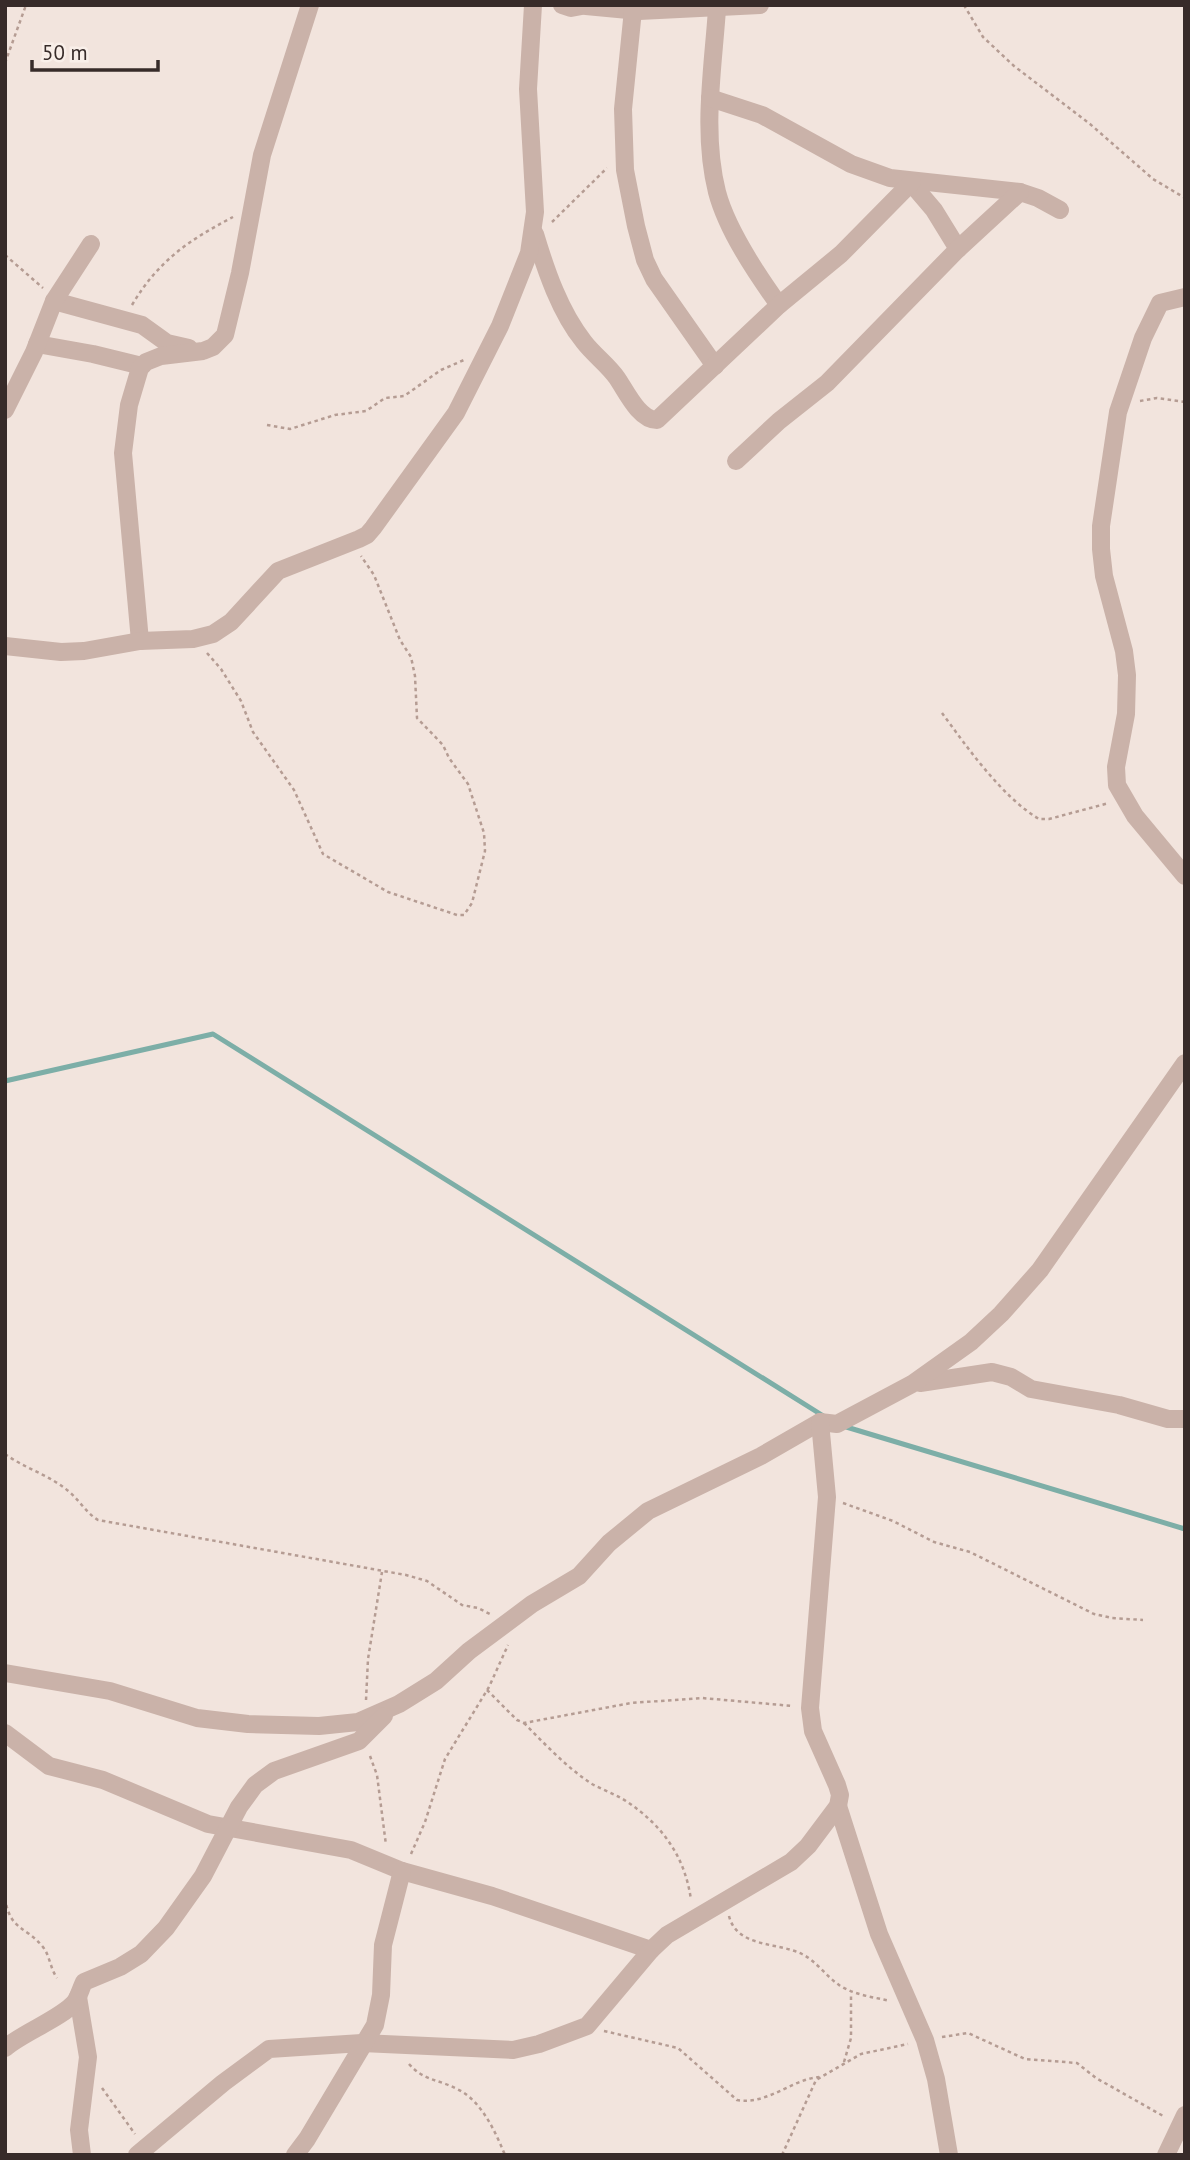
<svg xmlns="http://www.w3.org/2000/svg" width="1190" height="2160" viewBox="0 0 1190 2160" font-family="'PT Sans',sans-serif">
	<rect width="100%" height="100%" fill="#f2e4dd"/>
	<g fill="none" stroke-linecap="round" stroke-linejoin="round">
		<g stroke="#7daea7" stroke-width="5">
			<path d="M5,1081l208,-47 612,383"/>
			<path d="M843,1426l342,103"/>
		</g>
		<g stroke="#b59c93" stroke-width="2.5" stroke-dasharray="3.5 3.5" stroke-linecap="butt">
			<path d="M964,5l19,32 31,29 76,58 63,55 32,19"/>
			<path d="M5,63l21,-58"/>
			<path d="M552,222l55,-54"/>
			<path d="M5,255l38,33"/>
			<path d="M132,305c26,-44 57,-65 101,-88"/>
			<path d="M1140,401l17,-3 28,4"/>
			<path d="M267,425l23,4 45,-14 31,-4 19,-13 19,-2 37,-26 23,-10"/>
			<path d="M207,653l14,16 20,32 12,31 41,58 29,64 65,38 69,23h7l8,-12 13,-52 -1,-18 -16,-49 -19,-26 -6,-13 -26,-27 -2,-42 -4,-19 -11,-17 -26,-65 -13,-19"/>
			<path d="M942,713c25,34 60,84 97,106h10l60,-16"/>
			<path d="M5,1454c19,14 44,21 62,36 12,9 18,22 31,30l308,55 21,6 35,24 16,3 12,6"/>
			<path d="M843,1503l50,18 41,21 36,10 124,62 18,4 31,2"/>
			<path d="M487,1690l30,30 7,3 107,-20 71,-5 91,8"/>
			<path d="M366,1700l2,-41 14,-87"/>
			<path d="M524,1723c21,21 43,45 68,61 11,6 23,10 34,17 36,24 59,55 65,99"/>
			<path d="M370,1756l7,19 9,70"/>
			<path d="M411,1854l14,-32 20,-63 44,-72 19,-42"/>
			<path d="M5,1898c5,33 20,27 38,49 7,9 7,21 14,31"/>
			<path d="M729,1916c8,32 49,26 73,38 14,7 24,22 37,31 15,10 34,12 51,16"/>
			<path d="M604,2031l74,17 59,52c31,5 53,-20 82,-23"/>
			<path d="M942,2037l26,-4 57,26 52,4 19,15 69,39"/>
			<path d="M844,2062l7,-24v-44"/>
			<path d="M409,2064c15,17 29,15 48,25 24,11 38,42 48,66"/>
			<path d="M102,2088l33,46"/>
			<path d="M782,2155l34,-75 45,-26 47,-10"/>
		</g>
		<g stroke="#cab2a9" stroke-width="18">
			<path d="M562,5l9,3 16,-3"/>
			<path d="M586,6l53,5 121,-6"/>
			<path d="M717,9c-4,60 -15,123 0,183 10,38 39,81 62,113"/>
			<path d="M633,10l-10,99 2,61 11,56 9,34 9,19 61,87"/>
			<path d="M710,98l52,17 89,49 39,14 130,14 18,6 22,12"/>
			<path d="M911,183l23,27 24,39"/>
			<path d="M535,234c11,37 25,78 49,108 10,13 24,23 33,36 9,13 22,42 40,42l122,-115 62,-51 71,-72"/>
			<path d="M1185,297l-25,6 -17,35 -25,74 -17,114v23l3,27 20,75 3,24 -1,39 -10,53 1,18 18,31 50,60"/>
			<path d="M54,301l88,24 25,18 22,5"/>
			<path d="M37,344l56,10 49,12"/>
			<path d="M5,410l29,-58 20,-51 37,-57"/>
			<path d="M736,461l43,-40 48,-38 131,-134 62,-57"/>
			<path d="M140,641l-17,-188 6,-48 11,-37 6,-6 15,-6 42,-5 10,-4 12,-12 15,-62 22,-118 48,-150"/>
			<path d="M5,646l56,6 23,-1 56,-10 53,-2 20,-5 18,-12 47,-51 81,-32 8,-4 6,-7 83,-115 44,-87 29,-73 6,-41 -7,-123 5,-84"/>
			<path d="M920,1383l72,-11 19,5 20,12 88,16 49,14h17"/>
			<path d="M5,1673l105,18 87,27 51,6 71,2 39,-4 41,-18 37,-23 33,-30 63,-47 47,-28 30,-33 39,-32 113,-55 59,-34 17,2 75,-40 59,-42 30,-28 39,-44 145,-207"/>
			<path d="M5,1733l44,33 54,14 105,44 143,26 51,21 90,25 159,54"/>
			<path d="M838,1806l41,128 46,106 11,39 13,76"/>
			<path d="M78,1997l10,60 -9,73 3,25"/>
			<path d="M5,2048c19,-16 57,-30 70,-46 4,-6 6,-14 9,-20l36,-15 21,-13 25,-26 37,-52 36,-69 16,-22 19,-14 85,-30 25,-25"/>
			<path d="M137,2155l86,-72 46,-34 93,-6 151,7 26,-6 48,-18 64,-76 16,-15 124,-73 17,-16 30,-40 2,-11 -3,-10 -24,-54 -3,-23 17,-211 -7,-75"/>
			<path d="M295,2155l12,-16 68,-114 6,-30 2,-50 19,-74"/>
			<path d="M1166,2155l19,-40"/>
		</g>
	</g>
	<rect width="1190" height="2160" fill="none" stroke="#372b29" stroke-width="14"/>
	<path d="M32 60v10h126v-10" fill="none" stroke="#372b29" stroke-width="3.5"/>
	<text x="42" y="60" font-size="21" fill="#372b29" stroke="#f9efe9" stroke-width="5" paint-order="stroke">50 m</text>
</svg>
